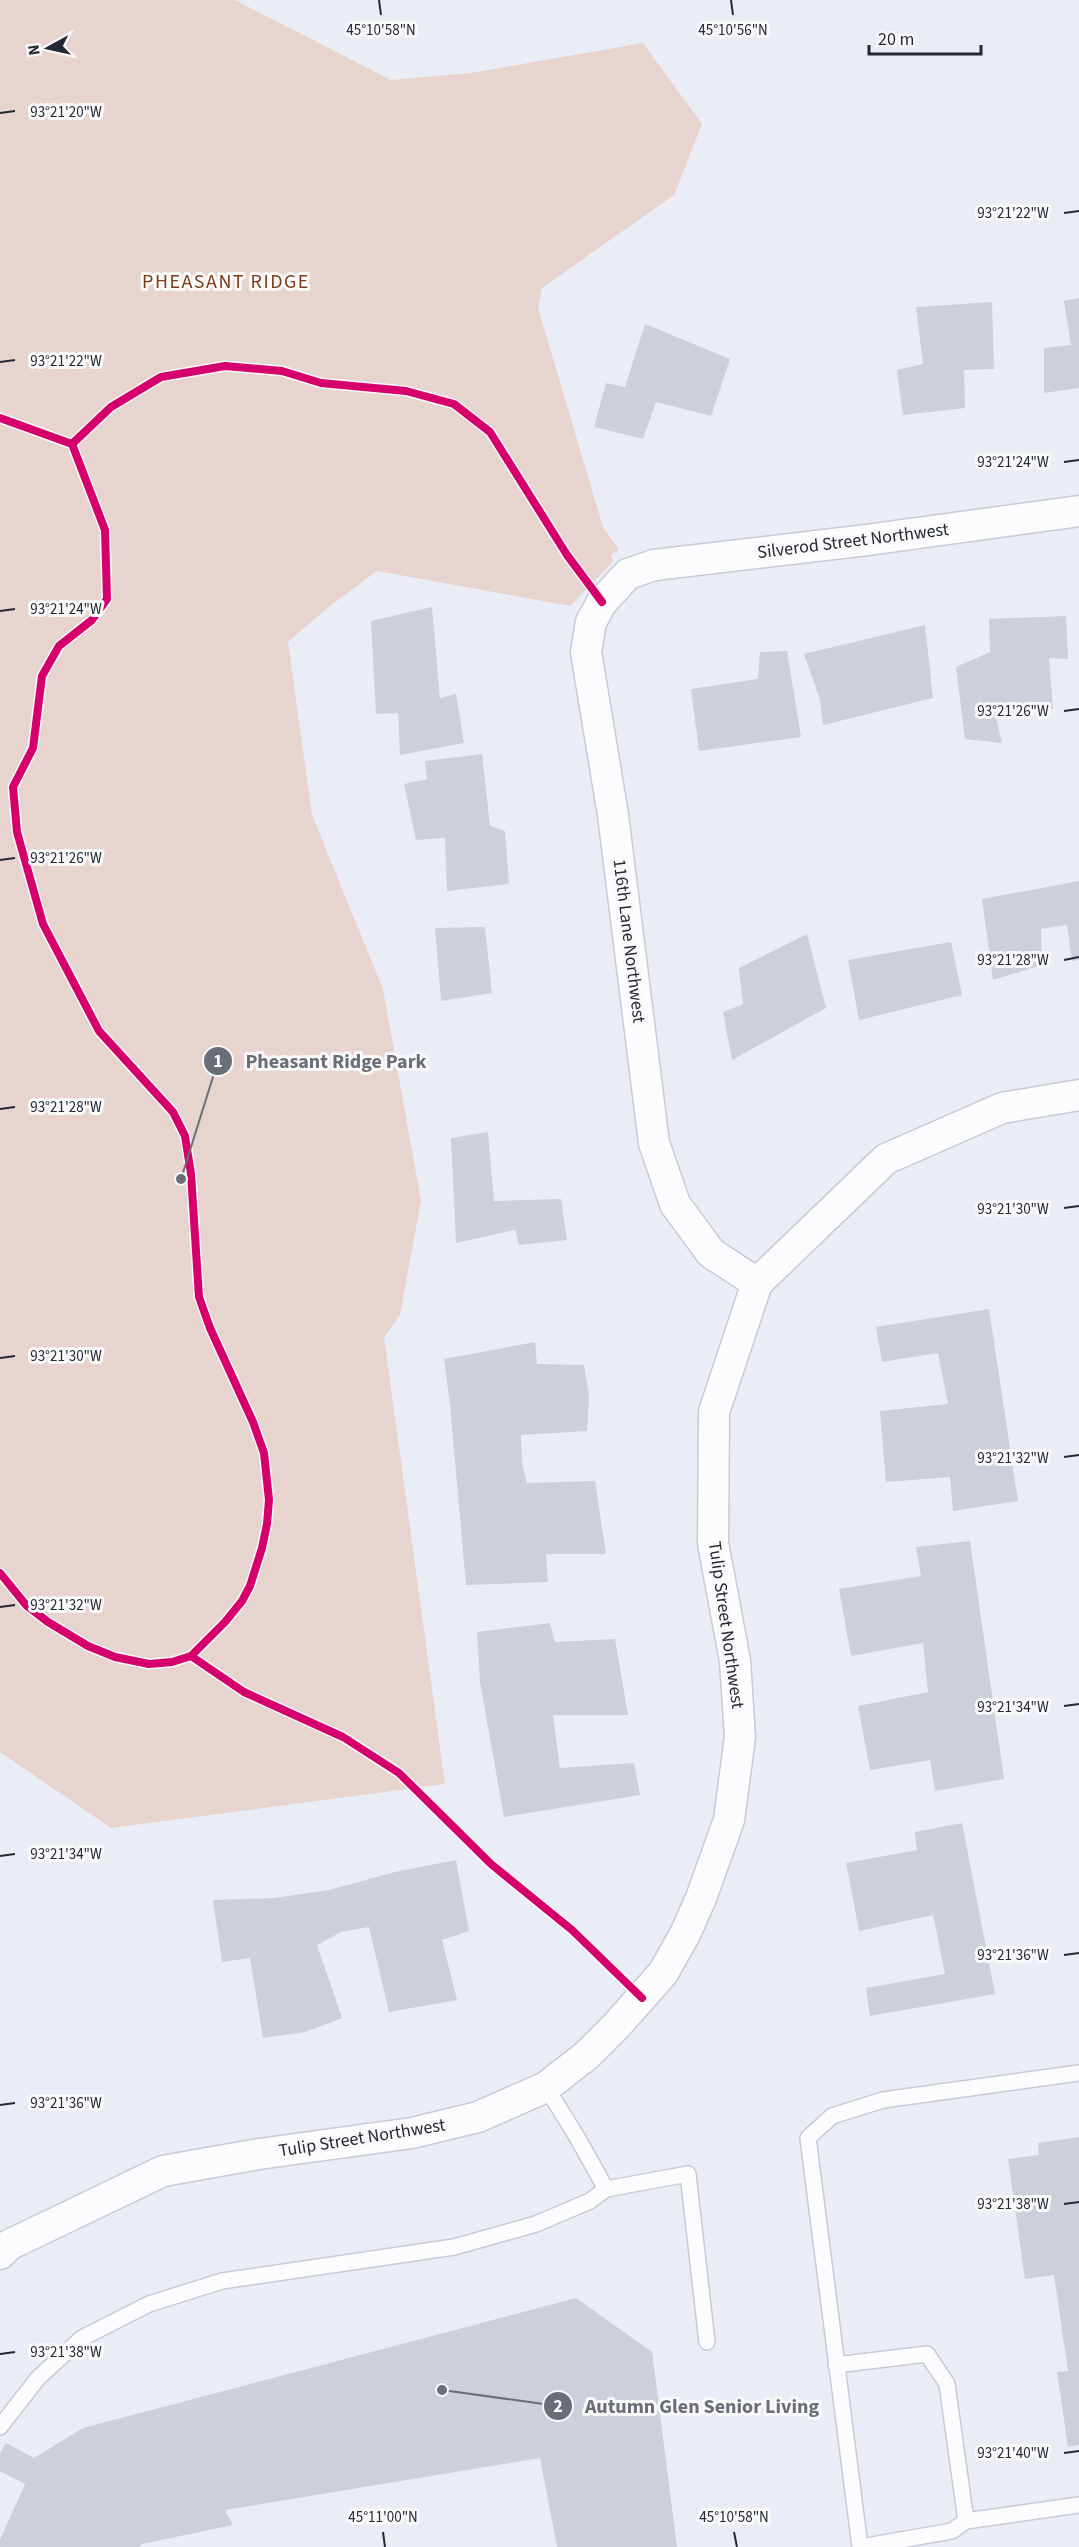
<svg xmlns="http://www.w3.org/2000/svg" width="1079" height="2547" viewBox="0 0 1079 2547" font-family="'Source Sans 3',sans-serif">
	<rect width="100%" height="100%" fill="#eaedf5"/>
	<path fill="#e7d4ce" d="M0,0h235l156,80 80,-7 172,-30 59,81 -28,71 -132,93 -4,20 65,219 16,23 -8,5 2,7 -43,44 -193,-35 -47,35 -42,36 24,173 71,174 38,212 -21,114 -16,22 61,447 -334,44 -111,-76z"/>
	<g fill="#ccd0db">
		<path d="M1079,298v90l-35,5v-45l27,-3 -7,-44z"/>
		<path d="M992,302l2,67 -30,1 1,38 -62,7 -6,-45 26,-6 -7,-57z"/>
		<path d="M645,324l85,35 -19,57 -55,-14 -13,37 -49,-12 12,-44 19,4z"/>
		<path d="M432,607l8,91 16,-4 8,49 -64,12 -2,-42 -22,1 -5,-93z"/>
		<path d="M1066,616l2,43 -19,-1 4,51 -57,8 6,26 -37,-4 -9,-72 34,-15 -1,-33z"/>
		<path d="M925,625l8,73 -110,27 -3,-25 -16,-46z"/>
		<path d="M787,651l14,86 -102,14 -8,-62 67,-10 2,-27z"/>
		<path d="M482,754l8,72 15,5 4,53 -62,7 -2,-53 -29,2 -12,-56 23,-5 -2,-18z"/>
		<path d="M1079,881v79l-7,1 -5,-36 -26,4 1,36 -49,15 -11,-81z"/>
		<path d="M485,927l7,66 -51,8 -6,-73z"/>
		<path d="M807,934l19,74 -94,52 -9,-48 20,-8 -4,-36z"/>
		<path d="M951,942l11,53 -103,25 -11,-60z"/>
		<path d="M488,1132l6,69 67,-2 6,41 -48,5 -4,-15 -59,13 -5,-105z"/>
		<path d="M989,1309l29,192 -65,10 -3,-34 -64,5 -6,-71 68,-7 -10,-51 -56,9 -6,-35z"/>
		<path d="M535,1342l2,22 47,1 5,31 -2,35 -66,4 1,27 5,21 68,-2 11,73h-60l2,28 -82,3 -16,-180 -6,-46z"/>
		<path d="M970,1541l34,238 -69,12 -5,-31 -60,10 -12,-64 70,-14 -5,-49 -72,13 -12,-67 82,-13 -5,-29z"/>
		<path d="M550,1623l5,19 60,-3 13,76h-75l7,53 74,-5 6,32 -136,22 -24,-135 -3,-50z"/>
		<path d="M962,1823l33,171 -125,22 -4,-28 79,-14 -12,-59 -74,16 -13,-68 71,-13 -2,-18z"/>
		<path d="M456,1860l13,71 -27,9 15,60 -68,12 -20,-85 -28,5 -24,13 25,73 -37,14 -42,6 -13,-80 -28,4 -9,-62 61,-2 55,-8 66,-18z"/>
		<path d="M1079,2137v308l-11,2 -11,-75 11,-1 -14,-96 -29,4 -17,-120 31,-4 -1,-12z"/>
		<path d="M576,2298l76,54 25,195h-120l-17,-89 -315,52 8,15 -91,19 -3,3h-139v-7l25,-56 -25,-13v-18l6,-10 28,15 49,-30z"/>
	</g>
	<g fill="none" stroke-linecap="round" stroke-linejoin="round">
		<defs>
			<g id="lane">
				<path d="M606,2189l82,-15 19,168"/>
				<path d="M836,2365l91,-11 20,30 19,137 -14,10 -91,16"/>
				<path d="M0,2427l38,-49 44,-40 67,-34 73,-23 232,-34 82,-23 54,-23 16,-12 -29,-52 -31,-50"/>
				<path d="M966,2521l113,-16"/>
				<path d="M860,2547l-52,-409 24,-22 51,-16 196,-27"/>
			</g>
			<g id="street">
				<path d="M757,1283l-46,-30 -36,-49 -21,-61 -41,-328 -27,-163 5,-30 11,-20 26,-28 26,-9 213,-25 212,-29"/>
				<path d="M0,2254l9,-9 154,-74 96,-17 153,-21 66,-16 68,-30 41,-32 30,-30 46,-52 22,-39 16,-36 28,-78 11,-83 -5,-76 -22,-118 1,-131 43,-129 129,-124 116,-51 77,-13"/>
			</g>
		</defs>
		<use href="#lane" stroke="#c7cbd5" stroke-width="18"/>
		<use href="#street" stroke="#c7cbd5" stroke-width="33"/>
		<use href="#lane" stroke="#fcfcfe" stroke-width="15"/>
		<use href="#street" stroke="#fcfcfe" stroke-width="30"/>
		<defs>
			<g id="cycleway">
				<path d="M0,418l72,26 33,86 2,69 -15,21 -33,26 -17,30 -9,72 -20,39 4,45 26,92 56,107 74,81 12,24 6,38 8,123 11,31 43,94 11,31 5,47 -2,24 -5,24 -12,38 -8,15 -17,21 -34,34 -19,6 -23,2 -34,-7 -27,-11 -40,-24 -22,-17 -26,-32"/>
				<path d="M72,444l39,-37 50,-30 64,-11 57,5 39,12 85,8 48,13 36,28 77,123 35,47"/>
				<path d="M191,1656l53,36 99,45 56,36 92,91 81,66 70,68"/>
			</g>
		</defs>
		<use href="#cycleway" stroke="#f9f9f9" stroke-width="11"/>
		<use href="#cycleway" stroke="#d6006c" stroke-width="8"/>
	</g>
	<path fill="none" stroke="#242935" stroke-width="2" d="M379,0l2,15M731,0l2,15M0,113l15,-2M1064,213l15,-2M0,362l15,-2M1064,462l15,-2M0,611l15,-2M1064,711l15,-2M0,860l15,-2M1064,960l15,-3M0,1109l15,-2M1064,1208l15,-2M0,1358l15,-2M1064,1457l15,-2M0,1607l15,-2M1064,1706l15,-2M0,1856l15,-2M1064,1955l15,-2M0,2105l15,-2M1064,2204l15,-2M0,2354l15,-2M1064,2453l15,-2M383,2532l2,15M734,2532l3,15"/>
	<g text-anchor="middle" dominant-baseline="central" stroke-width="6" stroke-linejoin="round" paint-order="stroke">
		<g font-size="18" fill="#242935" stroke="#f9f9f9">
			<text transform="translate(853 541) rotate(-7)">Silverod Street Northwest</text>
			<text transform="translate(629 941) rotate(83)">116th Lane Northwest</text>
			<text transform="translate(726 1625) rotate(82)">Tulip Street Northwest</text>
			<text transform="translate(362 2138) rotate(-9)">Tulip Street Northwest</text>
		</g>
		<g font-size="20" letter-spacing="1.5" fill="#7c3c1a" stroke="#f9f9f9">
			<text x="226" y="282">PHEASANT RIDGE</text>
		</g>
	</g>
	<g font-size="15" text-anchor="middle" fill="#242935" stroke="#f9f9f9" stroke-width="6" stroke-linejoin="round" paint-order="stroke">
		<text x="381" y="35">45°10'58"N</text>
		<text x="733" y="35">45°10'56"N</text>
		<text x="66" y="117">93°21'20"W</text>
		<text x="1013" y="218">93°21'22"W</text>
		<text x="66" y="366">93°21'22"W</text>
		<text x="1013" y="467">93°21'24"W</text>
		<text x="66" y="614">93°21'24"W</text>
		<text x="1013" y="716">93°21'26"W</text>
		<text x="66" y="863">93°21'26"W</text>
		<text x="1013" y="965">93°21'28"W</text>
		<text x="66" y="1112">93°21'28"W</text>
		<text x="1013" y="1214">93°21'30"W</text>
		<text x="66" y="1361">93°21'30"W</text>
		<text x="1013" y="1463">93°21'32"W</text>
		<text x="66" y="1610">93°21'32"W</text>
		<text x="1013" y="1712">93°21'34"W</text>
		<text x="66" y="1859">93°21'34"W</text>
		<text x="1013" y="1960">93°21'36"W</text>
		<text x="66" y="2108">93°21'36"W</text>
		<text x="1013" y="2209">93°21'38"W</text>
		<text x="66" y="2357">93°21'38"W</text>
		<text x="1013" y="2458">93°21'40"W</text>
		<text x="383" y="2522">45°11'00"N</text>
		<text x="734" y="2522">45°10'58"N</text>
	</g>
	<path fill="none" stroke="#696e78" stroke-width="2" d="M181 1179L218 1061M442 2390L558 2406"/>
	<g fill="#696e78" stroke="#f9f9f9" stroke-width="2">
		<circle cx="181" cy="1179" r="6"/>
		<circle cx="442" cy="2390" r="6"/>
		<circle cx="218" cy="1061" r="15"/>
		<circle cx="558" cy="2406" r="15"/>
	</g>
	<g font-size="18" text-anchor="middle" font-weight="bold" fill="#fff">
		<text x="218" y="1067">1</text>
		<text x="558" y="2412">2</text>
	</g>
	<g font-size="20" text-anchor="middle" font-weight="bold" fill="#696e78" stroke="#f9f9f9" stroke-width="6" stroke-linejoin="round" paint-order="stroke">
		<text x="336" y="1068">Pheasant Ridge Park</text>
		<text x="702" y="2413">Autumn Glen Senior Living</text>
	</g>
	<g transform="translate(48 48) rotate(262)" stroke="#f9f9f9" stroke-width="4.5" paint-order="stroke">
	<path d="M0-4.5L10 22L0 15L-10 22Z" fill="#242935"/>
	<text y="-9" font-size="16" font-weight="bold" text-anchor="middle" fill="#242935">N</text>
	</g>
	<path d="M869 45v9h112v-9" fill="none" stroke="#242935" stroke-width="3"/>
	<text x="878" y="45" font-size="18" fill="#242935" stroke="#f9f9f9" stroke-width="4.5" paint-order="stroke">20 m</text>
</svg>
